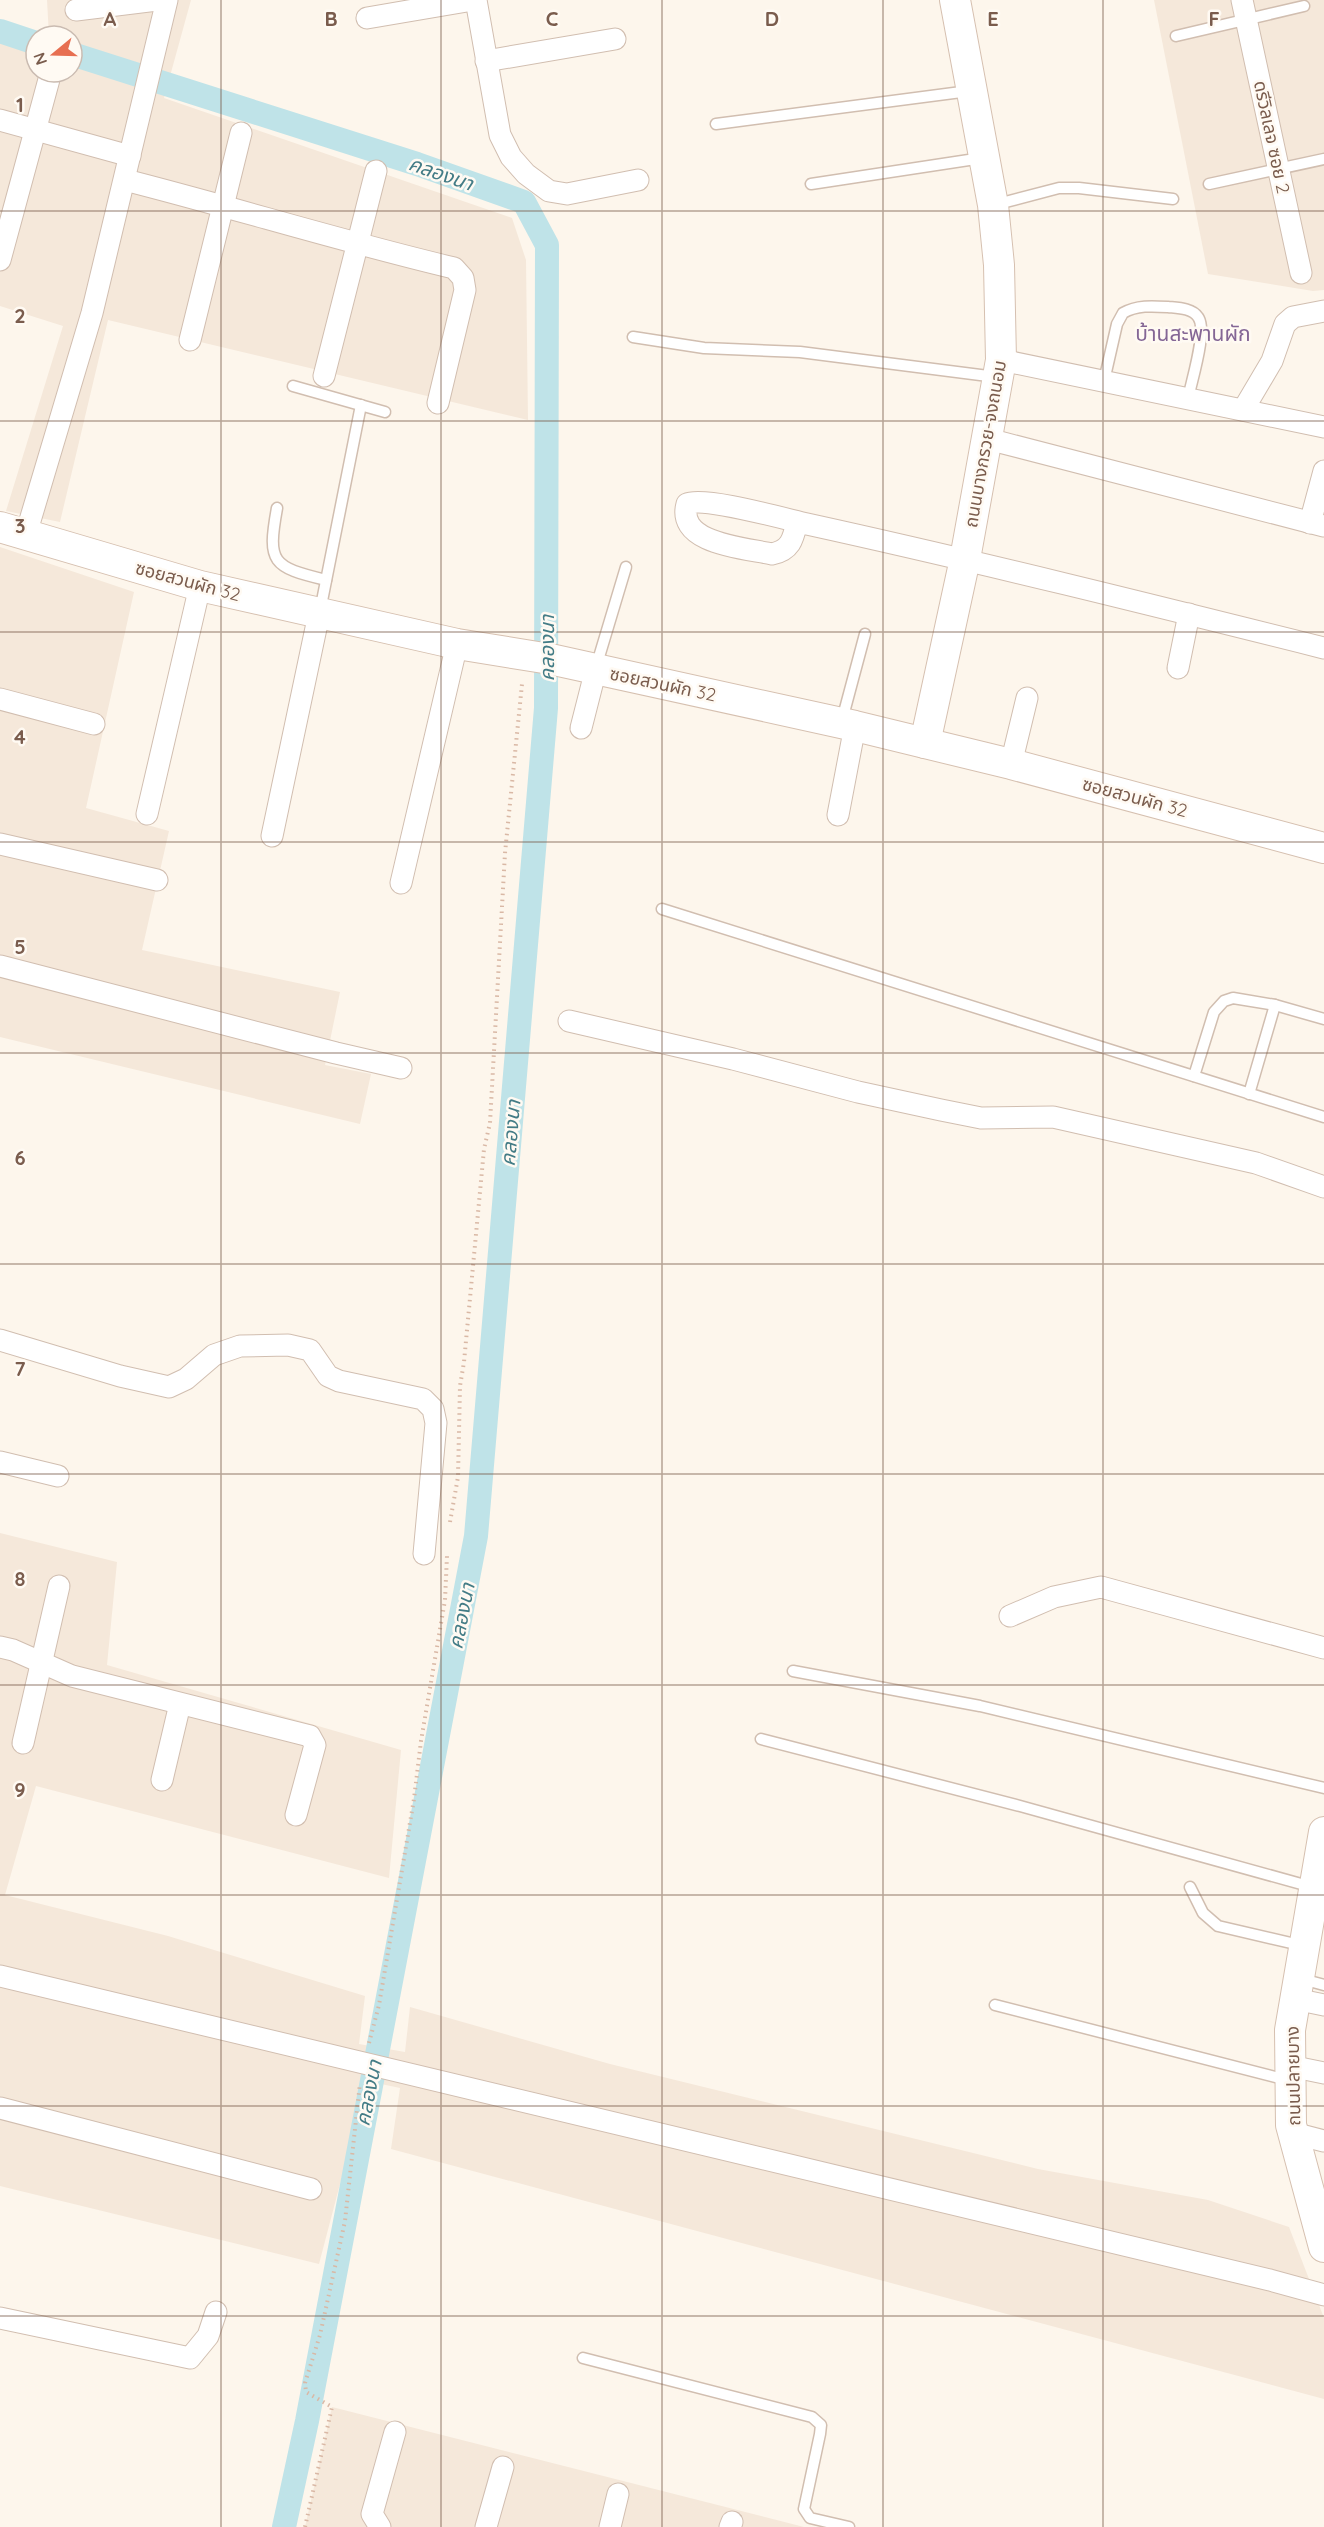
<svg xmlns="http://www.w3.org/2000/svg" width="1324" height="2527" viewBox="0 0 1324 2527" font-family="Quicksand,'Noto Sans Thai',sans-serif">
	<rect width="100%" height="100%" fill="#fdf6ec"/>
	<g fill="#f5e8da">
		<path d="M47,0h144l-27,98 348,120 14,42 2,160 -420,-100 -48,202 -54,-11 57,-185 -63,-20v-273l36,10v29h36v-36h-23z"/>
		<path d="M1154,0h170v290l-11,1 -105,-17z"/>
		<path d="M0,547l134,45 -48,216 83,23 -27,119 198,42 -15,73 46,9 -11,50 -360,-87z"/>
		<path d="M0,1533l117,29 -10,103 294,85 -12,128 -353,-92 -31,109 163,41 197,60 -6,48 46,8 5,-45 200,57 428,105 170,31 81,27 35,91v81l-933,-250 9,-61 -33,-7 -48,183 -319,-78z"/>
		<path d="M332,2407l472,120h-499z"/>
	</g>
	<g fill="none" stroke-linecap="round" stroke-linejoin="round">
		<g stroke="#bfe3e8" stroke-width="24">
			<path d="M0,31l36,12"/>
			<path d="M72,54l345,110 107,38 23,43 -1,463 -70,828 -169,885 -23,106"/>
		</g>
		<defs>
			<g id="lane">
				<path d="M1176,36l128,-30"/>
				<path d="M716,124l253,-33"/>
				<path d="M811,184l171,-26"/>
				<path d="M1209,184l115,-25"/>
				<path d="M994,205l65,-17h20l94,11"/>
				<path d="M633,337l71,11 96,4 196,25"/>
				<path d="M1104,381l13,-57 6,-11c14,-8 29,-7 45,-6 10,1 24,1 30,10 10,13 -7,65 -10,82"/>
				<path d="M293,386l92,26"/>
				<path d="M277,508c-10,55 -5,59 49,72"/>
				<path d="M320,611l41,-206"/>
				<path d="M596,667l30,-100"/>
				<path d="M842,720l23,-86"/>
				<path d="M662,909l662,208"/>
				<path d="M1194,1076l20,-64 10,-11 9,-3 42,7 49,14"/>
				<path d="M1249,1094l26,-89"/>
				<path d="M793,1671l187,35 344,82"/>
				<path d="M761,1739l259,67 292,81"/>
				<path d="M1190,1887l13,26 15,13 86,20"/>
				<path d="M1302,1979l22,6"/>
				<path d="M995,2005l292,75"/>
				<path d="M583,2358l229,59 9,8 -1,9 -16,75 6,9 39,9"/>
			</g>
			<g id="street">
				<path d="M476,0l24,135 11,22 15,17 23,17 18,3 71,-14"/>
				<path d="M1242,0l59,273"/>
				<path d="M76,10l81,-10"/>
				<path d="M367,18l106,-18"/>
				<path d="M486,61l129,-22"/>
				<path d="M0,120l130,36"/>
				<path d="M125,180c110,28 219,62 329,88l9,10 2,12 -27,113"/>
				<path d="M0,260l51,-188"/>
				<path d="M190,340l51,-207"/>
				<path d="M1001,360l323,67"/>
				<path d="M324,376l52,-205"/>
				<path d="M1243,410l29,-49 13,-37 8,-7 31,-6"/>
				<path d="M988,439l336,87"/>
				<path d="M797,522c-4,17 -6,28 -25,32 -27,-6 -96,-10 -85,-50 16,-8 98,15 120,20 173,38 345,81 517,124"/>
				<path d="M1310,523l14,-52"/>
				<path d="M26,534l66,-221 75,-313"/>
				<path d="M1178,668l11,-54"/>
				<path d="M0,699l94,25"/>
				<path d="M581,728l15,-59"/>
				<path d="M1011,764l16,-66"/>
				<path d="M147,814l53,-228"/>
				<path d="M838,815l17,-89"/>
				<path d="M272,836l47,-222"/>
				<path d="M0,844l157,36"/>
				<path d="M401,883l56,-239"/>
				<path d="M0,966l336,87 65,15"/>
				<path d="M569,1021l164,38 125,33 83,18 40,8 72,-1 203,46 68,24"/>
				<path d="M0,1340l120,36 49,11 17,-8 28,-24 26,-9 48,-1 22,5 18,26 11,5 84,18 10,10 3,14 -12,131"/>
				<path d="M0,1462l58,14"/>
				<path d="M1010,1616l44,-19 47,-10 223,61"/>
				<path d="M0,1647l13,3 59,26 238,60 5,9 -19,70"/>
				<path d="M23,1743l36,-157"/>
				<path d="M162,1780l18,-76"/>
				<path d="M0,1976l1270,304 54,15"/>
				<path d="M1295,1999l29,6"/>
				<path d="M1290,2066l34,7"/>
				<path d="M0,2108l311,81"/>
				<path d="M1293,2133l31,8"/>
				<path d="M0,2318l190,40 18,-22 8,-24"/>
				<path d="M380,2527l-8,-13 23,-82"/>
				<path d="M486,2527l17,-60"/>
				<path d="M610,2527l8,-33"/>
				<path d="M730,2527l2,-5"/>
			</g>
			<g id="secondary">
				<path d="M0,527l200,59 257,58 93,15 305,67 156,38 313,84"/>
				<path d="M925,743l40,-184 36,-199 -2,-95 -6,-60 -38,-205"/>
				<path d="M1324,1832l-34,198 1,95 33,122"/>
			</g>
		</defs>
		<use href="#lane" stroke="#d1beb0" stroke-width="13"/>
		<use href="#street" stroke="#d1beb0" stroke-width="23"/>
		<use href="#secondary" stroke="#d6c0b0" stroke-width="32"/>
		<g stroke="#d9b8a5" stroke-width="4" stroke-dasharray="1.5 4.5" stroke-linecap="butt">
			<path d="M450,1522l8,-45 2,-91 4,-24 20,-213 6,-26 15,-270 17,-169"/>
			<path d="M369,2043l10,-38 35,-206 7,-58 24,-141 2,-44"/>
			<path d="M305,2527l27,-120 -26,-15 -1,-9 15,-48 25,-114 15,-138"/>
		</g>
		<use href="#lane" stroke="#fff" stroke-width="10"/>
		<use href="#street" stroke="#fff" stroke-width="21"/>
		<use href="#secondary" stroke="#fff" stroke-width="30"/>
	</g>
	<path fill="none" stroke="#7a5c4d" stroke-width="1.5" stroke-opacity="0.55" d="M221,0v2527M441,0v2527M662,0v2527M883,0v2527M1103,0v2527M0,211h1324M0,421h1324M0,632h1324M0,842h1324M0,1053h1324M0,1264h1324M0,1474h1324M0,1685h1324M0,1895h1324M0,2106h1324M0,2316h1324"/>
	<g text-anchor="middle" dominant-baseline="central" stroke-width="5" stroke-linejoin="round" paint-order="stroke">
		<g font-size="18" fill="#7a5c4d" stroke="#fffaf3">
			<text transform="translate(1272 137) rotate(78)">ดรีวิลเลจ ซอย 2</text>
			<text transform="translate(985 444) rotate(-80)">ถนนบางกรวย-จงถนอม</text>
			<text transform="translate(188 581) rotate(15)">ซอยสวนผัก 32</text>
			<text transform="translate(663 684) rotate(12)">ซอยสวนผัก 32</text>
			<text transform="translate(1135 797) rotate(15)">ซอยสวนผัก 32</text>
			<text transform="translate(1293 2076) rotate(-91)">ถนนปลายบาง</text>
		</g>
		<g font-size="20" font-style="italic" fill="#437c86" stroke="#fffaf3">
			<text transform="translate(441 173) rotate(19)">คลองนา</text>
			<text transform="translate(546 648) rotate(-90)">คลองนา</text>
			<text transform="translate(510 1133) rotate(-85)">คลองนา</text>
			<text transform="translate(461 1616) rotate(-79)">คลองนา</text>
			<text transform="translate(368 2093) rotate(-79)">คลองนา</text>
		</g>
		<g font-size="21" fill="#846695" stroke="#fffaf3">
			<text x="1193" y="333">บ้านสะพานผัก</text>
		</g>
	</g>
	<g font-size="20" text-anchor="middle" font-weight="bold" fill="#7a5c4d" stroke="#fffaf3" stroke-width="5" stroke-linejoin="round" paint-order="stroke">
		<text x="110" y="26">A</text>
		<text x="331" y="26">B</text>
		<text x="552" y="26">C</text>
		<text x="772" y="26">D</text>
		<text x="993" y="26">E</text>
		<text x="1214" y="26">F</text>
		<text x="20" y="112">1</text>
		<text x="20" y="323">2</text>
		<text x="20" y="533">3</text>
		<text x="20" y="744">4</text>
		<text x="20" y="954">5</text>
		<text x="20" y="1165">6</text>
		<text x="20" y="1376">7</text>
		<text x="20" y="1586">8</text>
		<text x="20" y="1797">9</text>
	</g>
	<g transform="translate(54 54) rotate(251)"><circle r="28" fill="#fffaf3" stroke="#cabbb1" stroke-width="1.5"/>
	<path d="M0-4.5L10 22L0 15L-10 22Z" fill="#e76f51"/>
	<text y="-9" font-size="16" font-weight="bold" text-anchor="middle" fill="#7a5c4d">N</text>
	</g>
</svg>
